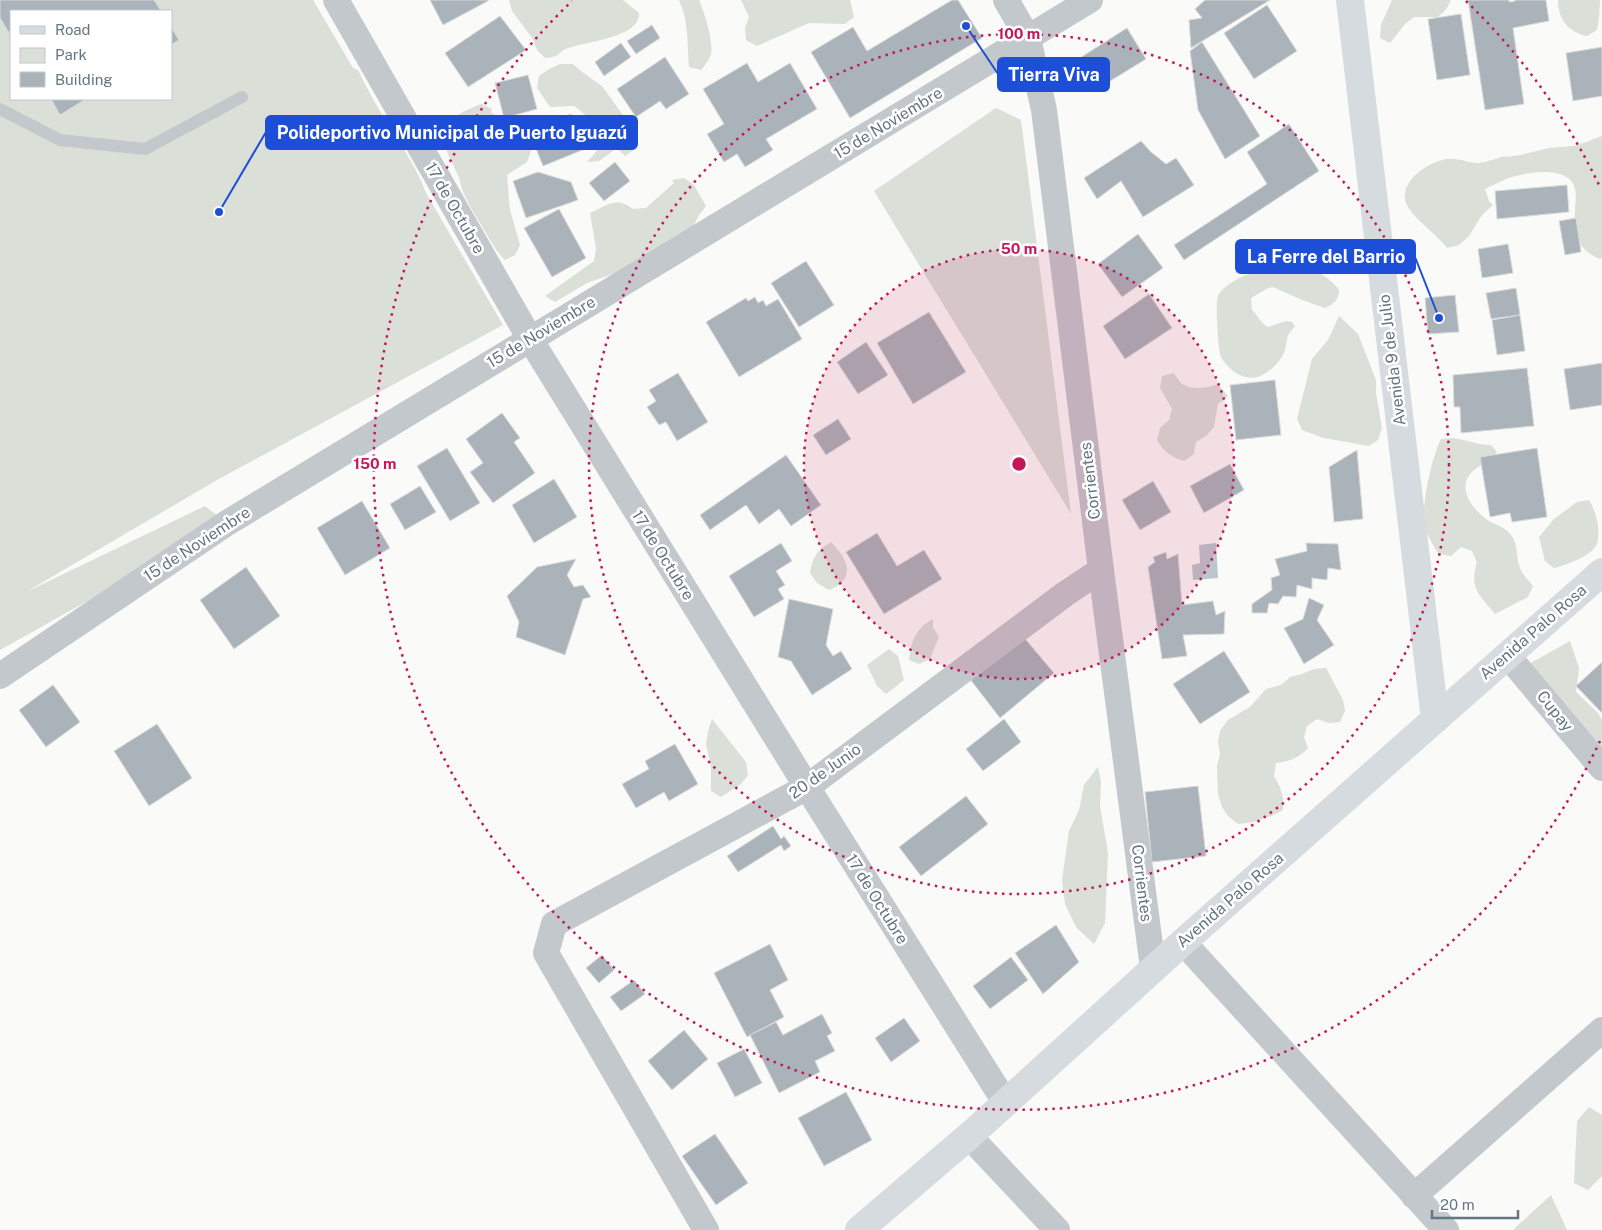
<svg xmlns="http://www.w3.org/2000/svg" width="1602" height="1230" viewBox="0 0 1602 1230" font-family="'Public Sans',sans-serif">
	<rect width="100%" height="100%" fill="#fafaf8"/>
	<g fill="#dadfd7" fill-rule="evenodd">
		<path d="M0,0h313l40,68 5,2c9,19 19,37 30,54 14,23 29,44 38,69l77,132 -286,155 -191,112 179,-86 22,17 -227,127zM11,11h160v88h-160z"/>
		<path d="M509,0h114l16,13c2,25 -57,29 -73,36 -4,1 -6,5 -10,7 -3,1 -8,2 -11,2l-8,-8 -4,-11 -21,-28z"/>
		<path d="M679,0h20c5,11 15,43 12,54 -2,7 -6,11 -10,16l-12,-3c-2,-23 0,-46 -10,-67z"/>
		<path d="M741,0h109l4,17 -9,7 -36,-1 -52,23 -11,-6 -1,-12 4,-11z"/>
		<path d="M1392,0h59l-4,8 -9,9h-24l-9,7 -15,19 -10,-5 1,-13z"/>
		<path d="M1558,0h42l-1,18 -2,12 -10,6c-18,-4 -29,-16 -29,-36z"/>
		<path d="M560,64h13l9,8 20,14 28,39 4,12 1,12 -10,7 -8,-8 -18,13 -12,1 8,-9 7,-11c-5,-16 -14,-26 -28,-36l-24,1 -13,-19 2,-12 10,-7z"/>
		<path d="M481,104l11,5 -1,3 9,8 21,10 7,10 3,11 -4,11 -20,13 3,35 10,35 -5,10 -10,5c-11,-11 -17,-24 -25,-37 -6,-10 -12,-20 -17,-31 -2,-4 -2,-10 -4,-14 -6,-17 -22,-35 -10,-54 6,-11 21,-15 32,-20z"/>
		<path d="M996,108l25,12 50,394 -197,-323z"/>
		<path d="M1602,136v122l-2,1c-22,-9 -26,-24 -25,-47 0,-7 2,-15 0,-23 -5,-25 -51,-17 -69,-10 -7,3 -14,7 -21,10l4,12 4,4 -11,10 -13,21 -10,9 -12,3c-10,-14 -35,-30 -41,-45 -7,-20 19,-39 36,-43 13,-4 24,3 37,3 8,-1 15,-4 22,-6 4,-1 8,0 12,-1 12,-1 25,-6 37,-8 8,-1 16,-1 23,-2 10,-2 20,-7 29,-10z"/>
		<path d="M684,178l10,7 12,21 -7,9 -11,22 -66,34 -35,12 -32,19 -10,-6 49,-35 2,-12 -6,-36c18,-8 26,-17 43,-4l13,-1 28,-25 -2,-3z"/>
		<path d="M1286,265c21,2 40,7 53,25 0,9 -5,14 -14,18l-23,-8 -29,-13 -5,1 -17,10 1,12c6,5 8,13 16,17l18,-6 6,1 3,5c-10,9 -7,12 -10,23 -3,10 -14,21 -23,25 -15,9 -34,-5 -41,-18 -3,-8 -6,-53 -3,-61 9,-18 50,-30 68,-31z"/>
		<path d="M1339,316l19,18 18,46v13l6,35 -4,12 -9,6 -45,-8 -22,-8 -5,-11 15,-60 16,-19z"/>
		<path d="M1174,373c2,3 4,7 7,10 10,8 26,5 37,1l10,12 -10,8 -4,23 -8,9 -10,6 -2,12 -10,7c-13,-4 -20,-9 -27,-21l3,-12 9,-8 3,-11 -12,-21 2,-12z"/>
		<path d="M1453,438c15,2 23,7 38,7l6,7c-2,2 -4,6 -7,8 -6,5 -14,7 -19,13 -15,16 3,38 18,48 7,4 16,6 22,14 8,10 4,21 9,33 2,6 9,13 13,18l-5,11 -33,17c-16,-20 -26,-25 -18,-52l-5,-11 -11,-4 -10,9 -12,-2c-7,-10 -13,-20 -15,-32 -2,-18 8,-66 17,-83z"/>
		<path d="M1589,500c7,12 13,32 7,46 -7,11 -30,19 -42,22l-9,-7 -6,-24 15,-18 23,-17z"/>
		<path d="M831,542c10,10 25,29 9,42 -3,3 -8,4 -11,6l-12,-7 -7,-10c2,-15 7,-23 21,-31z"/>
		<path d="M933,619v8l6,10 -9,22 -11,5 -10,-4c2,-19 7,-32 24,-41z"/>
		<path d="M1570,641l9,27 -3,24 22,21 4,7v45l-82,-96z"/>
		<path d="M889,649l9,7 6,24 -18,14 -9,-8 -10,-21z"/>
		<path d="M1326,668l17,32 2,11 -5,11 -11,1 -12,-4 -10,7 -3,11 4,11c-9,10 -18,13 -32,15l-2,13 6,11 3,11v12c-14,8 -29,13 -45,14l-10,-8 -6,-9 -4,-13 -1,-28 3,-12 -2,-12 2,-11 8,-11 22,-13 16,-18 15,-4 9,-8 12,-3 12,-5z"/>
		<path d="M712,719l34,43 2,13 -7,9 -20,13 -10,-6v-25l-5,-22 2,-13z"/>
		<path d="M1098,767l3,15 -1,24 8,47 -3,70 -11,21 -18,-17 -11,-23 -3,-24 7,-49 10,-21 5,-25z"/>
		<path d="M1589,1107l13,8v61l-14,14 -14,-7 3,-62z"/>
		<path d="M1551,1195l16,35h-53l1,-2z"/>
	</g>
	<path fill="#bbc7cb" d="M1216,543l2,35 -25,2 -1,-15 8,-2 -1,-18z"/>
	<g fill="#aab3b9" stroke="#dcdcda">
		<path d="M0,0h154l7,11h-150v25l-11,-18z"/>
		<path d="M430,0h58v1l-45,24z"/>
		<path d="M952,0h6l24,38 -132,80 -39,-66 42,-25 14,24z"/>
		<path d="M1270,0l-79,48 -2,-28 13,-2 -7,-9 10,-9z"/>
		<path d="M1468,0h41v2l6,-1v-1h31l3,21 -36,7 11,76 -39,6z"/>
		<path d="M1267,5l30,46 -43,28 -30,-46z"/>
		<path d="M1461,14l9,61 -33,5 -9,-61z"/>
		<path d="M500,16l26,34 -58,37 -23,-34z"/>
		<path d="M652,25l8,13 -24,16 -9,-13z"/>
		<path d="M171,27l8,13 -8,5z"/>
		<path d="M1127,28l19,31 -52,32 -19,-30z"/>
		<path d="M1202,42l58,94 -35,23 -27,-49 -8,-59z"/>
		<path d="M621,43l10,14 -27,19 -9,-14z"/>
		<path d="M1602,47v49l-29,5 -7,-48z"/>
		<path d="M665,57l24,37 -23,15 -6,-8 -24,16 -19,-28z"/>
		<path d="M747,63l11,19 32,-19 27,46 -51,30 7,11 -28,17 -8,-13 -13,8 -17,-28 17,-10 -21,-35z"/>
		<path d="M528,75l9,34 -33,9 -9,-35z"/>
		<path d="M51,99h35l-26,16z"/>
		<path d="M571,114l14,35 -42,17 -14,-35z"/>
		<path d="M1289,124l30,47 -135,89 -10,-15 93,-61 -20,-32z"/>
		<path d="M1141,141l10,11 15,12 10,-6 18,27 -51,32 -22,-36 -24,18 -13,-21z"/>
		<path d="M615,162l15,19 -26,20 -15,-18z"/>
		<path d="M538,172l33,10 7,18 -52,18 -13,-37z"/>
		<path d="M1567,185l2,27 -72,7 -2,-28z"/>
		<path d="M559,209l27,49 -34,19 -28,-49z"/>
		<path d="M1576,218l5,34 -16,3 -6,-34z"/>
		<path d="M1138,234l25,34 -41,29 -24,-33z"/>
		<path d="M1508,244l5,29 -31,5 -4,-29z"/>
		<path d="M806,261l28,44 -35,22 -28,-44z"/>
		<path d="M1516,288l4,27 -29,4 -5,-26z"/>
		<path d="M1149,294l23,34 -47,31 -22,-33z"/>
		<path d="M1455,295l4,37 -31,2 -3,-36z"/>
		<path d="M755,297l3,6 5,-3 3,6 12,-7 24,40 -63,38 -33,-55 40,-24 2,3z"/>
		<path d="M929,312l37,60 -53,32 -36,-61z"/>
		<path d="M1520,315l5,36 -28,4 -5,-35z"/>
		<path d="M866,342l22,33 -30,19 -21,-32z"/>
		<path d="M1602,363v42l-32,5 -6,-41z"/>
		<path d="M1527,368l7,58 -73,7 -1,-26h-6l-1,-32z"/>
		<path d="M678,373l30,49 -31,19 -11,-19 -7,3 -12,-18 9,-6 -7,-11z"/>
		<path d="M1275,380l6,55 -45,5 -6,-55z"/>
		<path d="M502,413l18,25 -6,4 21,31 -42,30 -23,-31 13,-9 -17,-24z"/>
		<path d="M838,419l13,20 -25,16 -13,-20z"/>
		<path d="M447,448l33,55 -30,18 -33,-55z"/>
		<path d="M1537,448l10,69 -35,5 -2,-9 -20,4 -10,-60z"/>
		<path d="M1357,450l6,69 -29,3 -5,-55z"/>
		<path d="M786,455l35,50 -30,21 -12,-17 -20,15 -13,-19 -36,25 -10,-15z"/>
		<path d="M1230,464l14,26 -40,23 -14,-27z"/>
		<path d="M554,479l23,38 -43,26 -22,-38z"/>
		<path d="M1153,481l18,31 -31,18 -18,-30z"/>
		<path d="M420,486l16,26 -31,18 -15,-26z"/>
		<path d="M362,501l28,47 -45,27 -28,-47z"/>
		<path d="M877,533l20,33 27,-16 18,29 -58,35 -38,-62z"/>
		<path d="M781,543l11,18 -16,10 9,14 -7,4 6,10 -30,18 -25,-41z"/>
		<path d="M1306,543l32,1 3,26 -13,-2 -1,12 -15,-2v11l-15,-4 -1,12 -13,-1 -5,8 -9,-1 -2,10h-15v-9l20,-14 -1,-12 9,-3 -5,-16 32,-8z"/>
		<path d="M1166,552l1,7 11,-5 4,51 31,-4 3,14 9,-4 -1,23 -41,1 4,21 -25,3 -14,-92 7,-5 -2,-5z"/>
		<path d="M576,559l-9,16 7,12 9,-2 8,12 -8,2 -18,56 -49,-18 3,-15 -12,-26 30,-29z"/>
		<path d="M246,567l34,49 -46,33 -34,-49z"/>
		<path d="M1309,598l15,7 -7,15 17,25 -30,19 -20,-36 19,-9z"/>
		<path d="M789,599l44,10 -7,36 7,11 8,-5 11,18 -40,26 -21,-34 -13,-4z"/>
		<path d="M1021,634l33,39 -54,45 -30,-39z"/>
		<path d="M1224,651l26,41 -50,32 -27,-40z"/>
		<path d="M1602,662v51l-26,-27z"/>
		<path d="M53,685l27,37 -34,25 -27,-37z"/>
		<path d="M1004,719l17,23 -38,29 -17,-22z"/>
		<path d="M157,724l35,54 -43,28 -35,-55z"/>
		<path d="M675,744l23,40 -29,17 -5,-9 -28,16 -14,-24 27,-15 -4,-8z"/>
		<path d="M1198,786l8,70 -54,6 -7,-70z"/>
		<path d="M966,796l22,28 -67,52 -22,-29z"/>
		<path d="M773,826l8,13 3,-3 7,10 -7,5 -3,-6 -43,27 -11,-16z"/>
		<path d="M1056,925l23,37 -36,32 -28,-41z"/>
		<path d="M770,944l18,36 -18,10 14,27 -37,20 -33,-64z"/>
		<path d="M602,955l12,15 -15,13 -13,-15z"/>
		<path d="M1011,957l17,23 -38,29 -17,-23z"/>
		<path d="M634,980l11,14 -24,17 -11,-14z"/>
		<path d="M822,1014l10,19 -5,3 8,15 -20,10 5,11 -41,21 -29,-58 26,-13 7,13z"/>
		<path d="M904,1018l16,23 -29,21 -16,-24z"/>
		<path d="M684,1030l24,29 -36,31 -24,-29z"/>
		<path d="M744,1049l18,34 -27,14 -18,-34z"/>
		<path d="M846,1092l26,48 -48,26 -26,-48z"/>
		<path d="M715,1134l33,49 -32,22 -34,-49z"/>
	</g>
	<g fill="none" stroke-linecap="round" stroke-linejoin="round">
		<path stroke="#c3c8cc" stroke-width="12" d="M0,109l60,31 85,9 97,-52"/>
		<g stroke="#c3c8cc" stroke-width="26">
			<path d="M336,0l194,339 277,448 198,315"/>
			<path d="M1006,0l22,38 16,72 57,460 52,398"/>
			<path d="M1507,655l95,113"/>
			<path d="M0,676l227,-153 863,-523"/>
			<path d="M1183,942l263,288"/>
			<path d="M969,1136l88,94"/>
			<path d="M1414,1196l188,-166"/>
			<path d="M706,1230l-160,-277 8,-29 253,-137 258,-193 36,-24"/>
		</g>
		<g stroke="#d6dbdf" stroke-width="28">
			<path d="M1350,0l85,719"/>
			<path d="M859,1230l110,-94 214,-194 419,-370"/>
		</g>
	</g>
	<circle cx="1019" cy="464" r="215" fill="#c2185b" fill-opacity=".12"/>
	<g fill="none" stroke="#c2185b" stroke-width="2.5" stroke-dasharray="2.5 5">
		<circle cx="1019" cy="464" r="215"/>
		<circle cx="1019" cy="464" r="430"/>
		<path d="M1600 741A644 644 0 1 1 572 1M1466 1A644 644 0 0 1 1600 187"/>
	</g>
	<g text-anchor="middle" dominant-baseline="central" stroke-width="5" stroke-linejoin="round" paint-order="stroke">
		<g font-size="16" fill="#657683" stroke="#fff">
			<text transform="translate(888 123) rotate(-31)">15 de Noviembre</text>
			<text transform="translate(455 208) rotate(60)">17 de Octubre</text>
			<text transform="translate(541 332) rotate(-31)">15 de Noviembre</text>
			<text transform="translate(1392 360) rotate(-97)">Avenida 9 de Julio</text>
			<text transform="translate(1090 481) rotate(-97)">Corrientes</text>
			<text transform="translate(197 544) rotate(-33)">15 de Noviembre</text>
			<text transform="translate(663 555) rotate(58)">17 de Octubre</text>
			<text transform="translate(1533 632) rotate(-41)">Avenida Palo Rosa</text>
			<text transform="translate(1555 711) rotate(51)">Cupay</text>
			<text transform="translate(825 771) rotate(-35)">20 de Junio</text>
			<text transform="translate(1142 883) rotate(83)">Corrientes</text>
			<text transform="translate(877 899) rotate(58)">17 de Octubre</text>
			<text transform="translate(1230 900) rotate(-41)">Avenida Palo Rosa</text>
		</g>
	</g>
	<circle cx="1019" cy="464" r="8" fill="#c2185b" stroke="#fff" stroke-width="2.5"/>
	<g font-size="15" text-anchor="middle" font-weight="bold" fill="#c2185b" stroke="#fff" stroke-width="5" stroke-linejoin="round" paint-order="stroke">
		<text x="1019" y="39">100 m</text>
		<text x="1019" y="254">50 m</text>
		<text x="375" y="469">150 m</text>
	</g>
	<path fill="none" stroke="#1d4ed8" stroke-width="2" d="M966 26L998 74M219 212L266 132M1439 318L1415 257"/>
	<g fill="#1d4ed8" stroke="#fff" stroke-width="2">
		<circle cx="966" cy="26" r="5"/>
		<circle cx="219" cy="212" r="5"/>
		<circle cx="1439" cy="318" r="5"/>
	</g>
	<g fill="#1d4ed8" stroke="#1d4ed8" stroke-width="2">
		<rect x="998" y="58" width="111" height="33" rx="5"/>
		<rect x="266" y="116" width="371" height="33" rx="5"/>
		<rect x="1236" y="240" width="179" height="33" rx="5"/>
	</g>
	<g font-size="18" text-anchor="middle" font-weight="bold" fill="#fff">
		<text x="1054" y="81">Tierra Viva</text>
		<text x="452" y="139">Polideportivo Municipal de Puerto Iguazú</text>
		<text x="1326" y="263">La Ferre del Barrio</text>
	</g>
	<rect x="10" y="10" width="162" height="90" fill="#ffffff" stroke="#c1c8cd"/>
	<rect x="20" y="26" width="25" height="8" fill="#d6dbdf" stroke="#c1c8cd"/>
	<text x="55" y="35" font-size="15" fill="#657683">Road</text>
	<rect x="20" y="48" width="25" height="15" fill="#dadfd7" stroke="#c1c8cd"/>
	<text x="55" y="60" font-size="15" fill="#657683">Park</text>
	<rect x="20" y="72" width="25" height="15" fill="#aab3b9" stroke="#c1c8cd"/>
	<text x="55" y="85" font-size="15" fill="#657683">Building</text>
	<path d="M1432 1210v8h86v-8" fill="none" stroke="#657683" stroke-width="2.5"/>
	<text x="1440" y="1210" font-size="15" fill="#657683" stroke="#ffffff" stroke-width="4" paint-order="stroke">20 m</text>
</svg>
